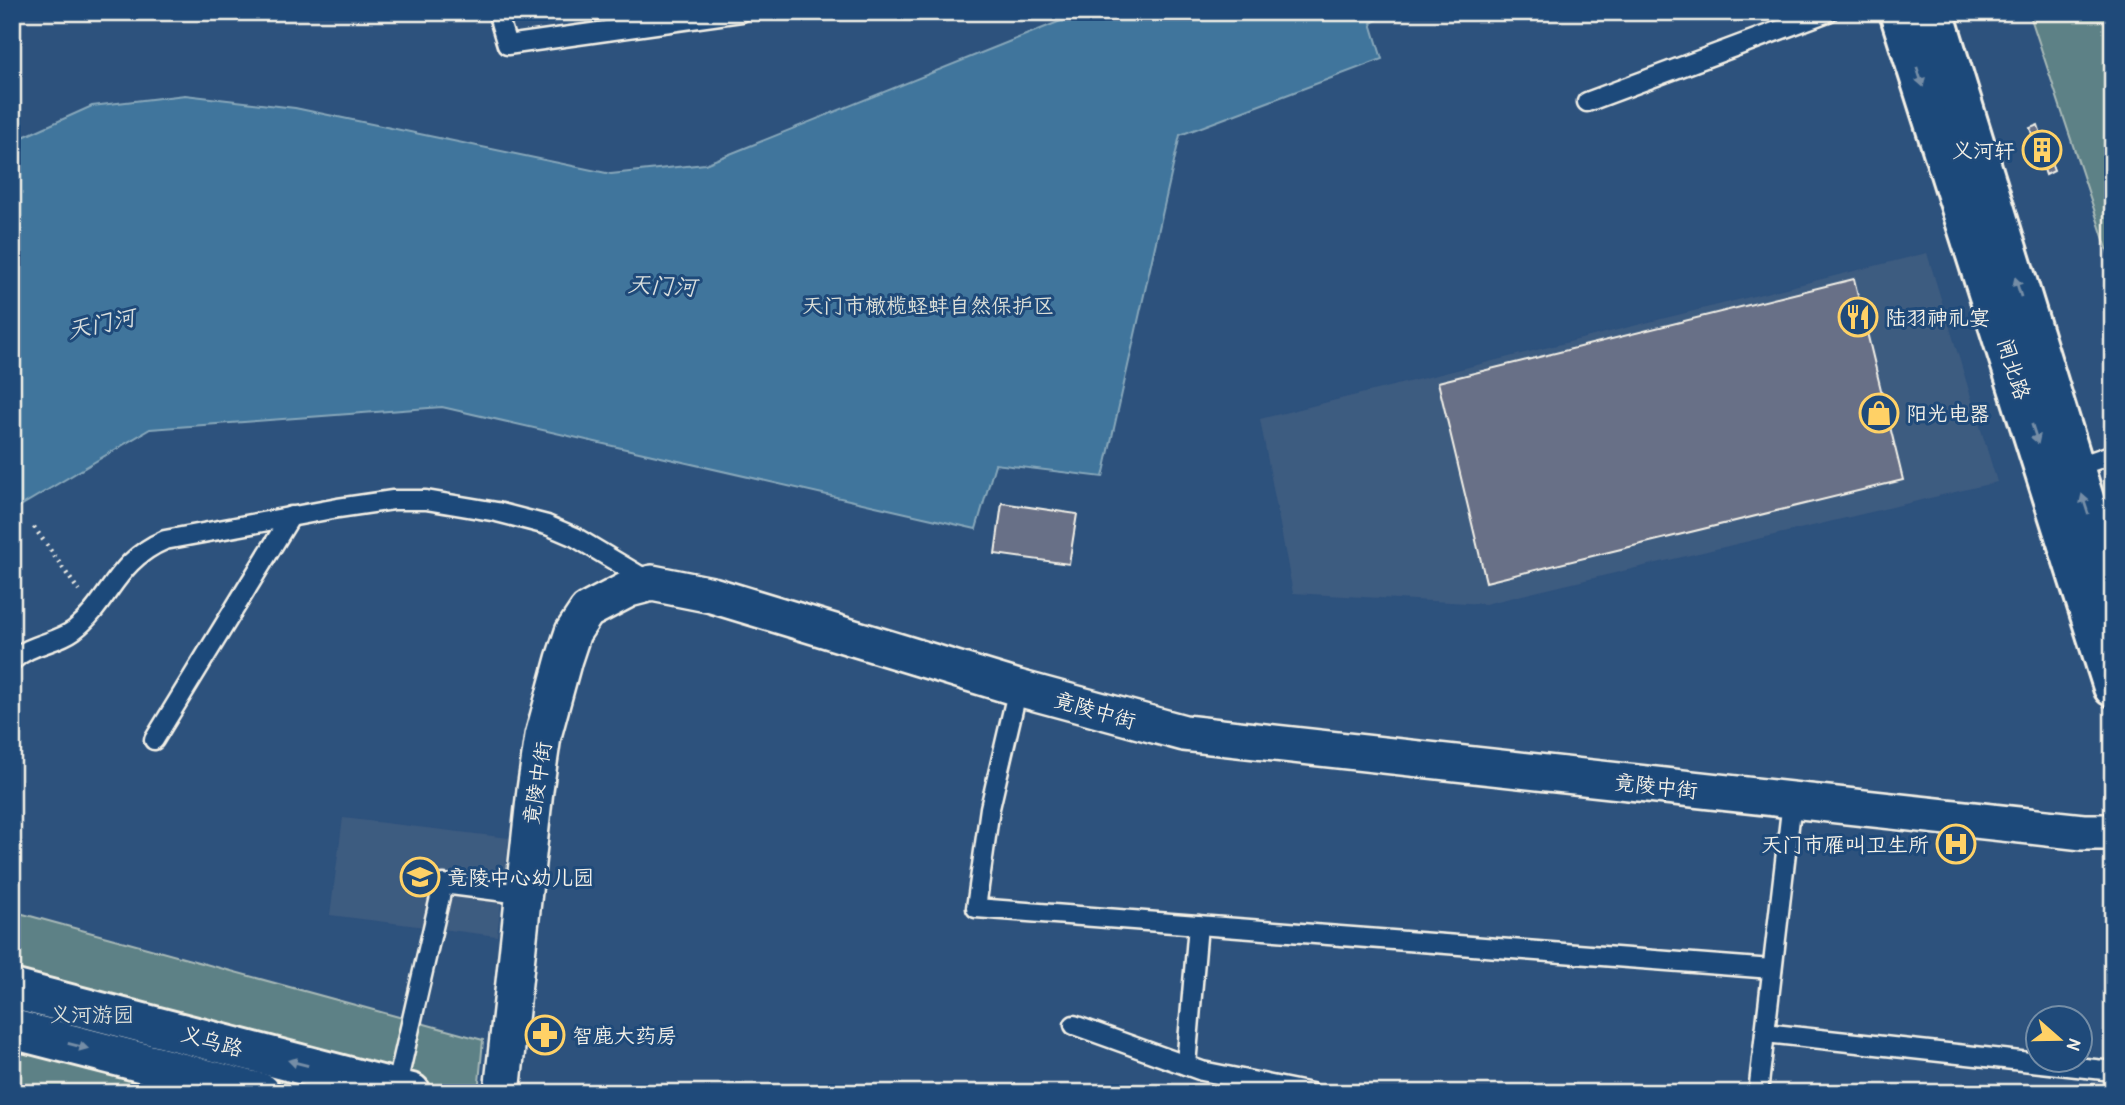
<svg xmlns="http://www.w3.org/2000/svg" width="2125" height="1105" viewBox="0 0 2125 1105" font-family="'Patrick Hand','LXGW WenKai TC',sans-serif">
	<rect width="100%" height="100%" fill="#2d527d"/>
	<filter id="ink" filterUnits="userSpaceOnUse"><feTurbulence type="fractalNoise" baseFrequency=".0143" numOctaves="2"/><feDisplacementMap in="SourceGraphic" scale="14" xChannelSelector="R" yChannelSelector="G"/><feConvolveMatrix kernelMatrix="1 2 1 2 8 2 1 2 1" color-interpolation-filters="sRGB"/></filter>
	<g filter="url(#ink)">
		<g fill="#3e5b80">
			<path d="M1927,253l70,229 -512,122 -192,-11 -33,-174z"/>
			<path d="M343,818l166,20 -12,98 -167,-21z"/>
		</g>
		<g fill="#5d8186" stroke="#a8b9b7" stroke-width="2">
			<path d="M2029,12h84v255z"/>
			<path d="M12,911l471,129 -5,53h-466z"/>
		</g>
		<path fill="#3f759c" stroke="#87a7ba" stroke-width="2" d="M1083,12h308l-20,11 11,36 -202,76 -77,342 -108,-13 -19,65 -534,-122 -292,22 -138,82v-369l80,-36 93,-11 110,13 316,66 94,-10z"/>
		<g fill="#677087" stroke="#f4f1e8" stroke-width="2">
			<path d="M2038,125l16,46 -8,4 -16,-47z"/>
			<path d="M1854,279l49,201 -417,102 -48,-200z"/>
			<path d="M1002,503l75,11 -8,50 -74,-10z"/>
		</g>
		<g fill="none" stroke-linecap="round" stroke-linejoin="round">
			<defs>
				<g id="service">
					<path d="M497,12l10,33 234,-33"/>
					<path d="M1587,102l241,-90"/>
					<path d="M2073,468l40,-14"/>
					<path d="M12,661c19,-18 43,-17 62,-31 37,-29 41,-69 91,-90l173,-32 55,-8h33l71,12 50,13 28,12 77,46"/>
					<path d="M1018,688l-28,120 -14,100 796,61"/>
					<path d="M154,740l137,-224"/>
					<path d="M1074,1025l128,46 109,22"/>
					<path d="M1765,1033l348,38"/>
					<path d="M1186,1065l12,-140"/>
					<path d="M396,1089l47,-205 78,10"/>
					<path d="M1758,1093l34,-292"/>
				</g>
				<path id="minor" d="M502,1093l33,-303 8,-54 21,-77 9,-27 14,-21 42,-22 23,-6 60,12 306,93 166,45 899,99h30"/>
				<g id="secondary">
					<path d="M1899,12l214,675"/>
					<path d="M1934,12l179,581"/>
					<path d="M12,989l399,104"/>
					<path d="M12,1029l249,64"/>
				</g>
			</defs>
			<use href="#service" stroke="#f4f1e8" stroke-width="23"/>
			<use href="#minor" stroke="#f4f1e8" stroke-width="40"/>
			<use href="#secondary" stroke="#f4f1e8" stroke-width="44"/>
			<path stroke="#f4f1e8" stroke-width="4.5" stroke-dasharray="2 5" stroke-linecap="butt" d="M34,527l45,64"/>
			<use href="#service" stroke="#1f4a7a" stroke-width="18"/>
			<use href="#minor" stroke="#1f4a7a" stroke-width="35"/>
			<use href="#secondary" stroke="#1f4a7a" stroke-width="38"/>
		</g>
		<defs><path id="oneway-solid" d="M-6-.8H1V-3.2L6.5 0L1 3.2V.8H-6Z" transform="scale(1.75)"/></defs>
		<g fill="#748da6">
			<use href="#oneway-solid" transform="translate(1920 77) rotate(72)"/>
			<use href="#oneway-solid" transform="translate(2018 287) rotate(-107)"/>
			<use href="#oneway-solid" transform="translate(2035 434) rotate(72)"/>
			<use href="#oneway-solid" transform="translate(2085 504) rotate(-108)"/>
			<use href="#oneway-solid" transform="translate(78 1046) rotate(14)"/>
			<use href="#oneway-solid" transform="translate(298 1063) rotate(-165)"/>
		</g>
	</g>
	<defs>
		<symbol id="building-ring" viewBox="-11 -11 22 22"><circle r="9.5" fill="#1f4a7a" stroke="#ffd166" stroke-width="1.5"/><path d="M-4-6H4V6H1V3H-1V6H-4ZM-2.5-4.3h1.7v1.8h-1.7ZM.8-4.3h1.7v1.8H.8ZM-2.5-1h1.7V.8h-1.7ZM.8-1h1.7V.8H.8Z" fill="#ffd166"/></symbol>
		<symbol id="restaurant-ring" viewBox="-11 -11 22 22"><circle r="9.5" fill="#1f4a7a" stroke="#ffd166" stroke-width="1.5"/><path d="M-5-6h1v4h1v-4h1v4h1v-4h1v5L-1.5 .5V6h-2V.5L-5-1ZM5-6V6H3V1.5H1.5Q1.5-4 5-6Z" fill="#ffd166"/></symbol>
		<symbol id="shop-ring" viewBox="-11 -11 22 22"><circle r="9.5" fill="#1f4a7a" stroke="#ffd166" stroke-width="1.5"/><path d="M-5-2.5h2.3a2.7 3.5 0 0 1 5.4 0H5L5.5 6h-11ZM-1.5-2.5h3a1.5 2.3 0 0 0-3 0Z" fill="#ffd166"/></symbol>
		<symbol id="hospital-ring" viewBox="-11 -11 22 22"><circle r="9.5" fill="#1f4a7a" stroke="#ffd166" stroke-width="1.5"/><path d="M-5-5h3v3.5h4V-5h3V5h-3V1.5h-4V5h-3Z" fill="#ffd166"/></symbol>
		<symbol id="school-ring" viewBox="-11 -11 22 22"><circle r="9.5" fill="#1f4a7a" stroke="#ffd166" stroke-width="1.5"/><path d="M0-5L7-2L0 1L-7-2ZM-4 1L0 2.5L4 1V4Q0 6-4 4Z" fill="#ffd166"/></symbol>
		<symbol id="pharmacy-ring" viewBox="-11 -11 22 22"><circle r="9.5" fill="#1f4a7a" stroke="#ffd166" stroke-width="1.5"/><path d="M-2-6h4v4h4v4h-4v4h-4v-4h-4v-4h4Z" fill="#ffd166"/></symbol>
	</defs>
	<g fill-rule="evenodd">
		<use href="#building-ring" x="2020" y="128" width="44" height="44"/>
		<use href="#restaurant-ring" x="1836" y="295" width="44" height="44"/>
		<use href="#shop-ring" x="1857" y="391" width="44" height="44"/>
		<use href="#hospital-ring" x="1934" y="822" width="44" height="44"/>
		<use href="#school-ring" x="398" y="855" width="44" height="44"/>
		<use href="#pharmacy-ring" x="523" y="1013" width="44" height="44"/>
	</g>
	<g text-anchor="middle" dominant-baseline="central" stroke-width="6" stroke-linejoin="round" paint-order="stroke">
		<g font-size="21" fill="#f4f1e8" stroke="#1f4a7a" text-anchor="start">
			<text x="2015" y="150" text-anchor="end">义河轩</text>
			<text x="1885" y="317">陆羽神礼宴</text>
			<text x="1906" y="413">阳光电器</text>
			<text x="1929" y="844" text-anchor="end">天门市雁叫卫生所</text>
			<text x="447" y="877">竟陵中心幼儿园</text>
			<text x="572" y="1035">智鹿大药房</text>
		</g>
		<g font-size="21" fill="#dde0d9" stroke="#1f4a7a">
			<text x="928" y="305">天门市橄榄蛏蚌自然保护区</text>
			<text x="92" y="1014">义河游园</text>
		</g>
		<g font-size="21" fill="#f4f1e8" stroke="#1f4a7a">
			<text transform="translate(2014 369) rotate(72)">闸北路</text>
			<text transform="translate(1095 710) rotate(16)">竟陵中街</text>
			<text transform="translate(537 783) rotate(-81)">竟陵中街</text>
			<text transform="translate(1656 786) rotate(6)">竟陵中街</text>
			<text transform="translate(212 1041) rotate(15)">义乌路</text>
		</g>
		<g font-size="23" font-style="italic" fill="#d9dedd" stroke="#1f4a7a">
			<text transform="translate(662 285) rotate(3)">天门河</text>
			<text transform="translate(101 323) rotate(-12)">天门河</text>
		</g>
	</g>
	<rect width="2125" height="1105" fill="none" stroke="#1f4a7a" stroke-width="42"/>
	<rect x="21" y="21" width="2083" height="1063" fill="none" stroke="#f4f1e8" stroke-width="2.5" filter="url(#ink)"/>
	<g transform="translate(2059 1039) rotate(110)"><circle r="33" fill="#1f4a7a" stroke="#748da6" stroke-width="2"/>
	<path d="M0-5L12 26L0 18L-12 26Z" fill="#ffd166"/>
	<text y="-10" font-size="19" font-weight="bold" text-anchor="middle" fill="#f4f1e8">N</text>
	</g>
</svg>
